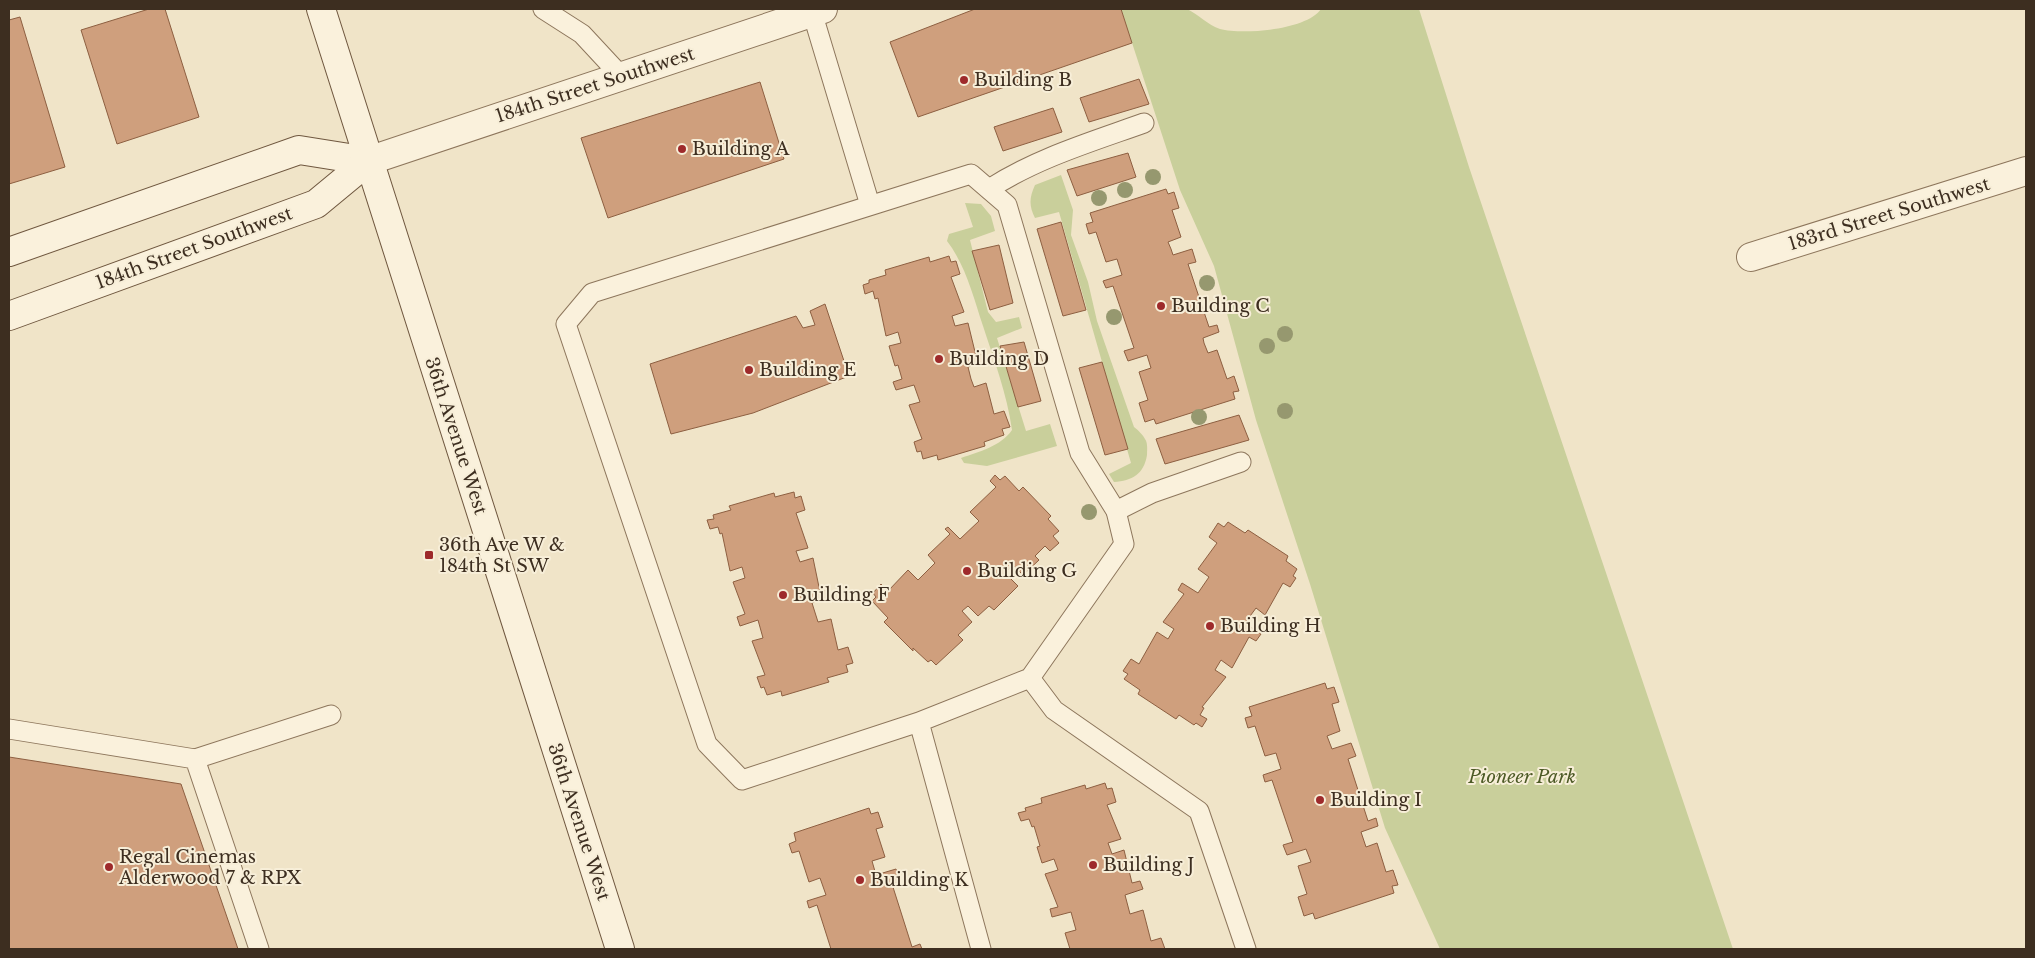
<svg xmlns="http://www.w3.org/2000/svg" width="2035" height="958" viewBox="0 0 2035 958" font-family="'Libre Baskerville',serif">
	<rect width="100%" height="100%" fill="#f0e4c8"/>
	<g fill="#c9cf9b">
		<path d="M1121,9c15,0 54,-4 66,0 11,5 21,16 33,20 23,6 87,1 101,-20h98l50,158 264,782h-293l-55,-121 -75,-244 -54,-164 -42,-154 -34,-76z"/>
		<path d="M1061,175l12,35 -2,25 17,47 9,39 37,106c4,3 9,8 11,12 3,4 2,11 2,16 -3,19 -15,26 -33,27l-5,-8 22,-11 -72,-251 -24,6c-6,-12 -6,-20 0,-33z"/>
		<path d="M965,203l16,1 10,12 4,15 -25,9 18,72 8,10 23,-5 3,11 -25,10 29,93 24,-7 7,22 -70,20 -23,-3 -3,-5c18,-6 40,-12 51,-28 -5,-36 -18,-70 -29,-104 -10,-30 -17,-60 -36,-85l2,-7 24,-7z"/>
	</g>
	<g fill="#cf9f7d" stroke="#8d5f41">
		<path d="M149,9h16l34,108 -82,27 -36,-114z"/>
		<path d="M975,9h146l11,34 -214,74 -28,-75z"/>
		<path d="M20,17l45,150 -56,17v-164z"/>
		<path d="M1139,79l10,25 -60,18 -9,-24z"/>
		<path d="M760,82l24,77 -176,59 -27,-80z"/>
		<path d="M1053,108l9,24 -59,19 -9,-24z"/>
		<path d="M1128,153l8,24 -59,19 -10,-26z"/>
		<path d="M1166,189l2,5 6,-2 5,16 -7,2 9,27 -13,5 3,7 2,6 19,-6 4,13 -8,2 21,63 8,-2 2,7 -16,6 1,5 4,10 9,-3 10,29 7,-3 5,15 -6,1 2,7 -79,25 -2,-5 -9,3 -6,-19 9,-3 -9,-28 12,-4 -4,-13 -19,6 -4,-10 10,-3 -21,-62 -7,2 -3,-7 19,-6 -5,-16 -11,3 -10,-30 -7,2 -3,-10 7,-2 -3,-9z"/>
		<path d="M1061,222l25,88 -23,6 -26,-87z"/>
		<path d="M999,245l14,58 -23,7 -18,-59z"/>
		<path d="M949,256l2,6 5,-1 4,13 -9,3 13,35 -12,4 3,10 13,-3 8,33 8,-2 2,8 -18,5 3,12 3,8 12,-4 8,31 10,-3 6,16 -8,2 2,6 -20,7 1,4 -47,14 -1,-5 -14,4 -2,-8 -4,1 -3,-10 8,-3 -13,-34 11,-3 -6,-17 -18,5 -3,-8 9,-3 -4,-14 -3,1 -6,-20 12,-3 -3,-11 -12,4 -8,-38 -3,1 -2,-8 -8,3 -2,-9 6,-2v-3l17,-5 -1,-5 44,-13 1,5z"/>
		<path d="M825,304l24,72 -96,37 -82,21 -21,-70 146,-48 7,12 12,-3 -5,-14z"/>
		<path d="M1024,342l17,59 -23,6 -18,-61z"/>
		<path d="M1102,362l26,87 -23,6 -26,-87z"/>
		<path d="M1239,415l10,25 -84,24 -9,-25z"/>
		<path d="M995,475l5,5 5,-4 14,15 4,-4 28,29 -3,3 11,12 -6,5 6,7 -9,8 -5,-5 -10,10 4,4 -16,15 -10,-10 -8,8 13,13 -24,24 -5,-4 -11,10 -10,-10 -6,5 10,11 -14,13 5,5 -27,25 -5,-5 -3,2 -15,-14v3l-29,-29 4,-4 -16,-17 4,-4 -3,-4 8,-9 7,7 20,-21 10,10 17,-17 -7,-8 22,-21 -5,-5 3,-2 12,12 19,-18 -9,-9 26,-25 -6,-6z"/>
		<path d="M794,492l1,6 6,-2 4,14 -9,3 12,35 -12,3 4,11 13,-4 7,34 8,-2 2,7 -18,6 6,19 13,-3 7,31 10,-3 5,16 -7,2 2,7 -21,6 2,4 -47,14 -1,-5 -14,4 -3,-8 -3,1 -4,-11 8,-2 -13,-34 11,-3 -5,-18 -18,6 -3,-9 8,-3 -12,-32 12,-4 -3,-11 -12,4 -8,-38 -2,1 -2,-7 -8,2 -3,-9 7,-1 -1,-4 18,-5 -2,-4 45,-13 1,4z"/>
		<path d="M1228,522l17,11 3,-3 40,26 -2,5 11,8 -4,7 3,2 -6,9 -7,-4 -18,32 -9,-7 -11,15 16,11 -5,7 -7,-4 -17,31 -11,-8 -6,10 11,7 -24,30 2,1 -4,7 7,4 -5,8 -6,-4 -2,2 -15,-10 -3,4 -38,-25 2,-4 -16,-11 4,-5 -5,-3 8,-12 8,5 18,-32 11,7 6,-10 -11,-7 21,-28 -6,-4 4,-7 16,10 11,-16 -11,-8 19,-26 -8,-6 9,-14 6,4z"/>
		<path d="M1325,683l2,6 7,-2 5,15 -7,2 8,27 -13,5 5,13 19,-6 5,13 -8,3 20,62 8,-3 2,8 -17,6 5,15 11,-4 9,29 7,-2 5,15 -6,1 2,7 -79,26 -2,-6 -9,3 -6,-19 9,-3 -9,-28 13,-4 -5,-13 -19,6 -4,-10 10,-3 -21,-62 -7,2 -2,-7 18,-6 -5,-16 -11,3 -10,-30 -7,2 -3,-10 7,-2 -3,-9z"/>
		<path d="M9,757l172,27 57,165h-229z"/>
		<path d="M1105,783l2,6 5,-1 4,14 -9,3 14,34 -13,4 4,11 12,-4 8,33 8,-2 3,8 -18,6 5,19 13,-4 8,31 10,-3 4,11h-95l-5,-16 11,-3 -5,-18 -19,5 -2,-8 8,-2 -13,-33 13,-4 -4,-11 -12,4 -5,-16 3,-1 -6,-20 -2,1 -3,-8 -8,2 -3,-8 8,-2 -1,-3 17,-5 -1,-5 44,-13 1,4z"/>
		<path d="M869,808l2,6 7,-2 5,15 -7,2 9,28 -13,4 4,14 20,-6 4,12 -8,3 20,63 8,-3 2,5h-91l-14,-44 -8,3 -2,-7 19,-6 -6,-17 -11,4 -10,-31 -7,2 -3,-9 7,-3 -2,-8z"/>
	</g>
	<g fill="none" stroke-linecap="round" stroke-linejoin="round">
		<defs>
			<g id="lane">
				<path d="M543,9l39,25 39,42"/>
				<path d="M812,12l58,193"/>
				<path d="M989,189c48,-31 102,-47 155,-66"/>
				<path d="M1116,511l36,-18 89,-31"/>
				<path d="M1030,678l24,32 145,101 47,138"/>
				<path d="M919,722l111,-44 94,-134 -8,-33 -36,-58 -73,-248 -36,-31 -379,119 -26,31 141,420 35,36 177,-58 62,227"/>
				<path d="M9,729l186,30 64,190"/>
				<path d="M195,759l136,-44"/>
			</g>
			<g id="street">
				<path d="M368,161l455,-152"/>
				<path d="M1751,257l275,-86"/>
			</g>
			<g id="secondary">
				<path d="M321,9l299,940"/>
				<path d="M9,252l290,-102 69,11"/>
				<path d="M9,316l307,-112 52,-43"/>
			</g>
		</defs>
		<use href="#lane" stroke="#8d765c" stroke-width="21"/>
		<use href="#street" stroke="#8d765c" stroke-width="30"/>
		<use href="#secondary" stroke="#6f573f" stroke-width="30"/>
		<use href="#lane" stroke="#faf1dc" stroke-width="19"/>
		<use href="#street" stroke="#faf1dc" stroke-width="28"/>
		<use href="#secondary" stroke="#faf1dc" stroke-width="28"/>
	</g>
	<g fill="#96986f">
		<circle cx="1153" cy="177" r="8"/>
		<circle cx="1125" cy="190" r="8"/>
		<circle cx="1099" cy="198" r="8"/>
		<circle cx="1207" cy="283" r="8"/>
		<circle cx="1114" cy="317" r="8"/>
		<circle cx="1285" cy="334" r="8"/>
		<circle cx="1267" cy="346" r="8"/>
		<circle cx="1285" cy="411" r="8"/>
		<circle cx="1199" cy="417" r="8"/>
		<circle cx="1089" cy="512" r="8"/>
	</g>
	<g fill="#9e2a2b" stroke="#f7eed8" stroke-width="2">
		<circle cx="964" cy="80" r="5"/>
		<circle cx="682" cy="149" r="5"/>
		<circle cx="1161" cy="306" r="5"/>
		<circle cx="939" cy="359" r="5"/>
		<circle cx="749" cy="370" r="5"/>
		<rect x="424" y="550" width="10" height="10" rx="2.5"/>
		<circle cx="967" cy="571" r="5"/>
		<circle cx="783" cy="595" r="5"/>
		<circle cx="1210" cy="626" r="5"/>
		<circle cx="1320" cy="800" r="5"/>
		<circle cx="1093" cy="865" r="5"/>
		<circle cx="109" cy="867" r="5"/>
		<circle cx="860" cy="880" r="5"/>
	</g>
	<g text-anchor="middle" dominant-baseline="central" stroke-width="4" stroke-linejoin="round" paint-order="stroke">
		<g font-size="18" fill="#3d2e20" stroke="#f7eed8" text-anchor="start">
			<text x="974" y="80">Building B</text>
			<text x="692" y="149">Building A</text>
			<text x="1171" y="306">Building C</text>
			<text x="949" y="359">Building D</text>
			<text x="759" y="370">Building E</text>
			<text x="439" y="545">36th Ave W &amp;<tspan x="439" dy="21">184th St SW</tspan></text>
			<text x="977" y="571">Building G</text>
			<text x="793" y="595">Building F</text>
			<text x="1220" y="626">Building H</text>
			<text x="1330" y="800">Building I</text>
			<text x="119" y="857">Regal Cinemas<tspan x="119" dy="21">Alderwood 7 &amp; RPX</tspan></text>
			<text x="1103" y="865">Building J</text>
			<text x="870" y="880">Building K</text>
		</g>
		<g font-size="18" fill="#3d2e20" stroke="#f7eed8">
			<text transform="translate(595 85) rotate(-18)">184th Street Southwest</text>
			<text transform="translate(1889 214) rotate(-17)">183rd Street Southwest</text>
			<text transform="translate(194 248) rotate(-20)">184th Street Southwest</text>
			<text transform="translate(456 436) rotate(72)">36th Avenue West</text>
			<text transform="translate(579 822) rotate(72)">36th Avenue West</text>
		</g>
		<g font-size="18" font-style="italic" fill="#4d5a26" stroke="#f7eed8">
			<text x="1522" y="777">Pioneer Park</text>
		</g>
	</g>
	<rect width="2035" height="958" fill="none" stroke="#3d2e20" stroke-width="20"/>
</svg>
